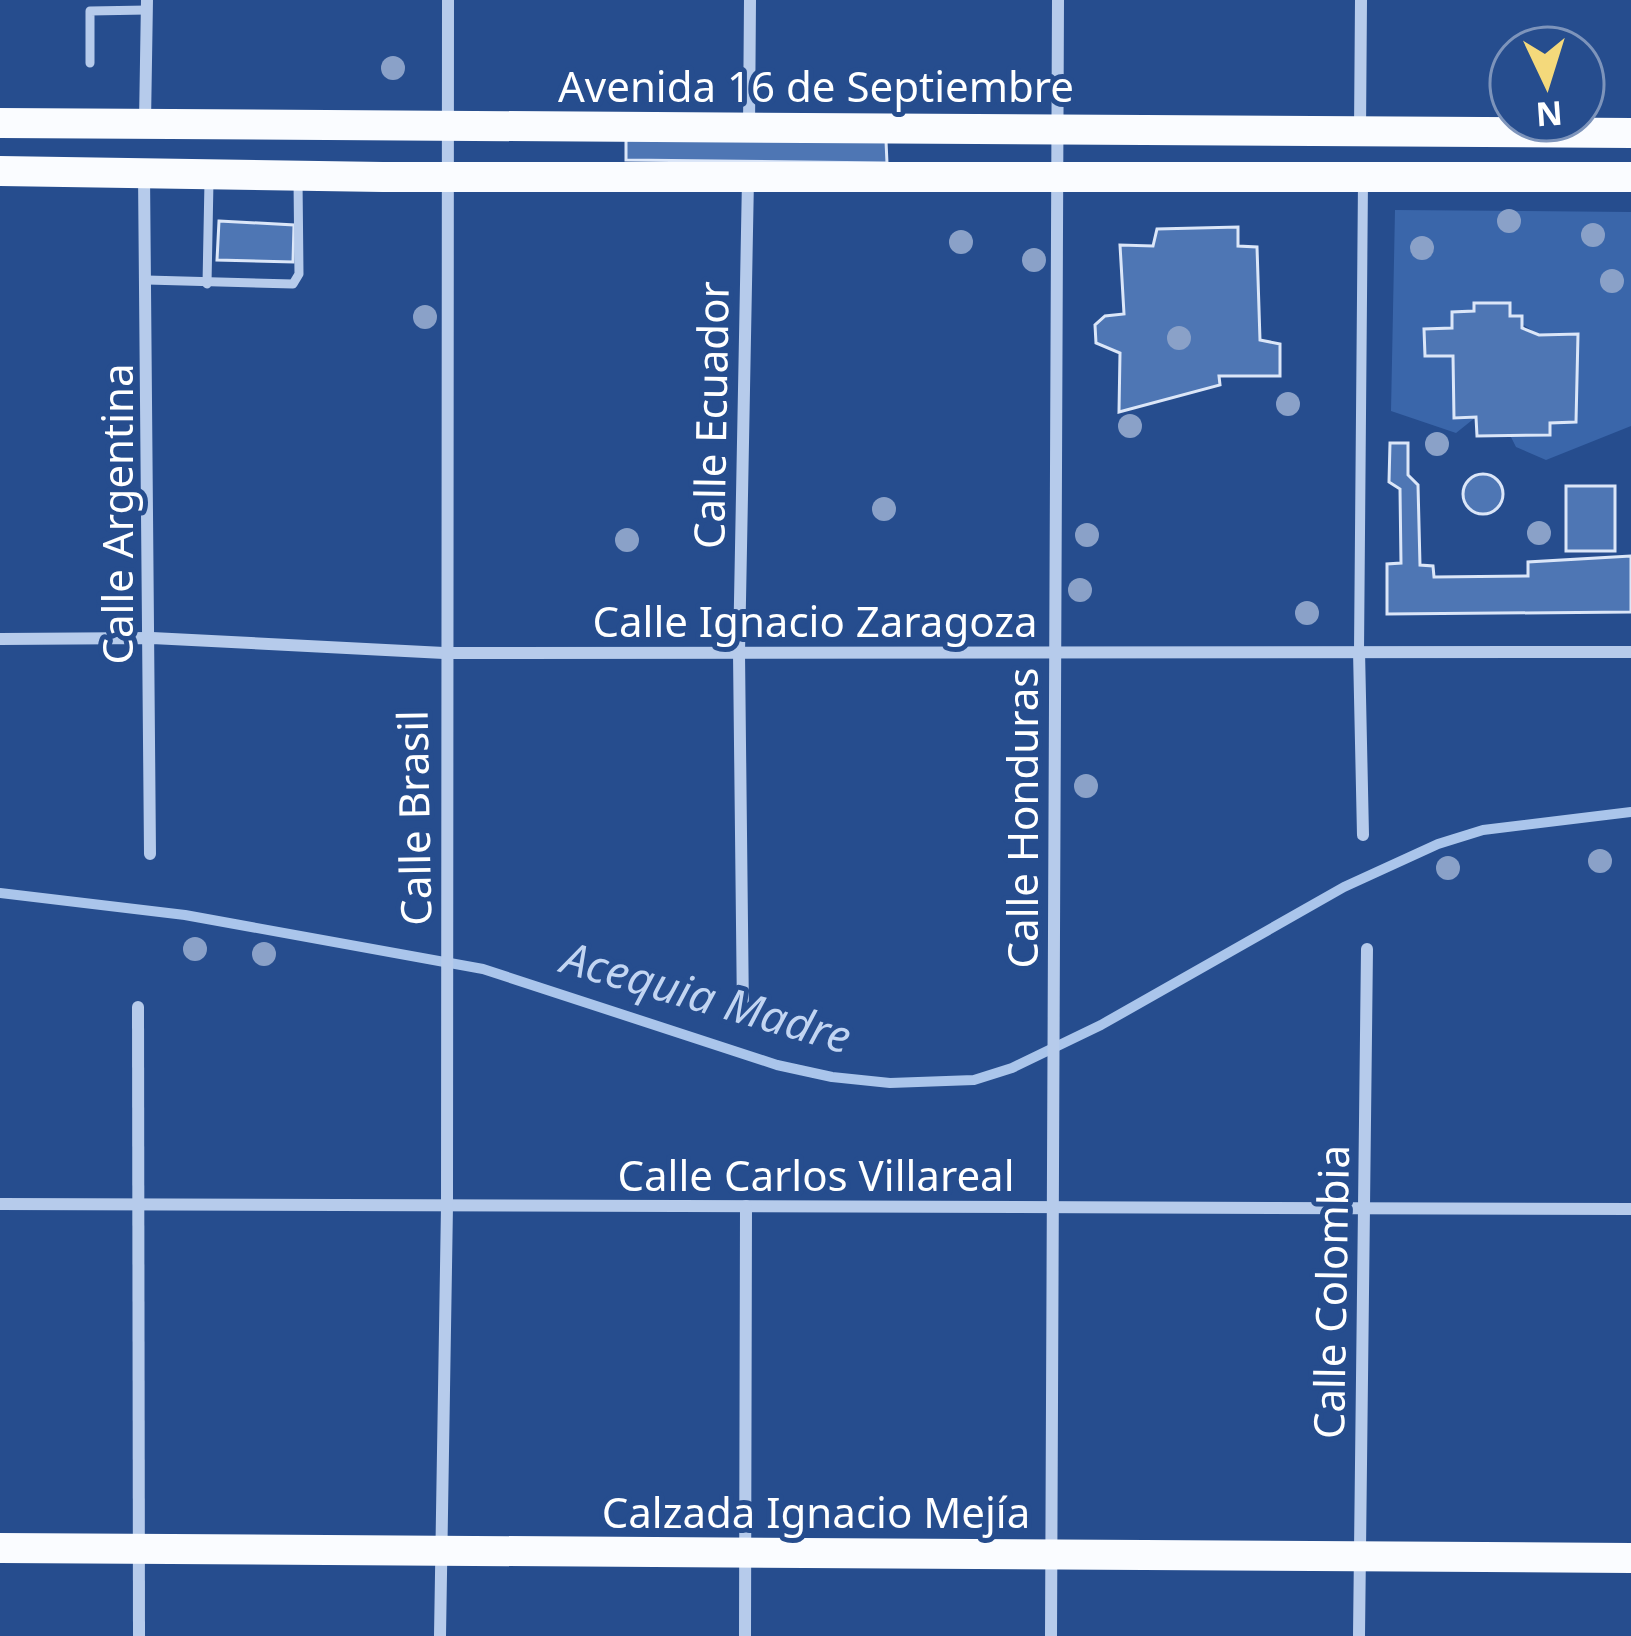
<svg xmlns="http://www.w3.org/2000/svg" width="1631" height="1636" viewBox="0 0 1631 1636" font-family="'Noto Sans',sans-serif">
	<rect width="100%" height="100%" fill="#264d8e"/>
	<path fill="#3a66aa" d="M1395,210l236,2v214l-85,34 -30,-13 -6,-12 40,-1v-11l26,-1 2,-87h-39l-29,-19 -58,-4v16l-27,1v27h28l1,61h22l-20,16 -65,-22z"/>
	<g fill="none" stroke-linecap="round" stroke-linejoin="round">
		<path stroke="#aac5eb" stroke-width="10" d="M0,893l185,22 298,54 294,96 55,12 58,6 84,-3 38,-12 89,-43 243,-138 94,-43 45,-14 148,-18"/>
	</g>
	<g fill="#4e76b4" stroke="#dbe6f8" stroke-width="3">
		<path d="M626,139l260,2 1,22 -261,-3z"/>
		<path d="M219,221l75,4 -1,37 -76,-2z"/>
		<path d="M1238,227v19l19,1 3,93 20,4v32h-61l1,9 -101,27 1,-59 -24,-10 -1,-18 10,-9 19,-2 -4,-69 33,1 4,-17z"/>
		<path d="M1474,303h36v13h12v12l17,7 39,-1 -2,88 -26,1v12l-73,1 -1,-19 -22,1 -1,-62h-28l-1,-27 28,-1v-16l22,-1z"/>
		<path d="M1390,443h18v32l10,10 2,80 13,1 1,11 94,-1v-14l103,-6v56l-244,2v-50l14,-1 -1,-74 -11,-7z"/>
		<circle cx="1483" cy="494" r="20"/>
		<rect x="1566" y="486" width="49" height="65"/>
	</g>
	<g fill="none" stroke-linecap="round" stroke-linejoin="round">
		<g stroke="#b6cbeb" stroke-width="9">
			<path d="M90,63v-52l57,-1"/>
			<path d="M147,280l146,4 6,-10 -1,-94"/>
			<path d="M207,284l2,-103"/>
		</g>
		<path stroke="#b6cbeb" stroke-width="10" d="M1359,651l4,-471"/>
		<g stroke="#b6cbeb" stroke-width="12">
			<path d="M145,122l2,-122"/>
			<path d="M749,128l1,-128"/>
			<path d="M1360,131l1,-131"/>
			<path d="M144,174l6,680"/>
			<path d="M0,639l152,-1 292,15 1187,-1"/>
			<path d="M1359,651l4,184"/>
			<path d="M138,1007l1,629"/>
			<path d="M743,1014l-4,-361 9,-474"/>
			<path d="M0,1204l1631,5"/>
			<path d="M440,1636l7,-430 1,-1206"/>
			<path d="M745,1636l1,-430"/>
			<path d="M1051,1636l7,-1636"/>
			<path d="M1359,1636l8,-687"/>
		</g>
		<g stroke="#fafcff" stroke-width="30">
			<path d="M0,123l1631,10"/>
			<path d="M0,171l383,6h1248"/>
			<path d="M0,1548l1631,10"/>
		</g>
	</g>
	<g fill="#8aa1c8">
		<circle cx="393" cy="68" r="12"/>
		<circle cx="1509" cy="221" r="12"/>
		<circle cx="1593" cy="235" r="12"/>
		<circle cx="961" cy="242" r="12"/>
		<circle cx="1422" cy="248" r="12"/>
		<circle cx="1034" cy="260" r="12"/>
		<circle cx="1612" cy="281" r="12"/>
		<circle cx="425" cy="317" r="12"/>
		<circle cx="1179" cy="338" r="12"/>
		<circle cx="1288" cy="404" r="12"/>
		<circle cx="1130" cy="426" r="12"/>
		<circle cx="1437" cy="444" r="12"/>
		<circle cx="884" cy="509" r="12"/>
		<circle cx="1539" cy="533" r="12"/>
		<circle cx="1087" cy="535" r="12"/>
		<circle cx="627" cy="540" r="12"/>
		<circle cx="1080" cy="590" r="12"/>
		<circle cx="1307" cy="613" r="12"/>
		<circle cx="1086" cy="786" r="12"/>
		<circle cx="1600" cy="861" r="12"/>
		<circle cx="1448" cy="868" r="12"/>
		<circle cx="195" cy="949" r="12"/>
		<circle cx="264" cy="954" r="12"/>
	</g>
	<g text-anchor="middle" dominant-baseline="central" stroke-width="10" stroke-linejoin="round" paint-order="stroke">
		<g font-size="42" fill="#fff" stroke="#264d8e">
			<text x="816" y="85">Avenida 16 de Septiembre</text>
			<text transform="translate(710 415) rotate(-89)">Calle Ecuador</text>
			<text transform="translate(116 514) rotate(-90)">Calle Argentina</text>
			<text x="815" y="620">Calle Ignacio Zaragoza</text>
			<text transform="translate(413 818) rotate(-91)">Calle Brasil</text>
			<text transform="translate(1021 818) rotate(-90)">Calle Honduras</text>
			<text x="816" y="1174">Calle Carlos Villareal</text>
			<text transform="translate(1330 1292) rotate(-89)">Calle Colombia</text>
			<text x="816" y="1511">Calzada Ignacio Mejía</text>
		</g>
		<g font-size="45" font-style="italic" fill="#c2d5f2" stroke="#264d8e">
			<text transform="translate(707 996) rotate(16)">Acequia Madre</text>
		</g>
	</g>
	<g transform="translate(1547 84) rotate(176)"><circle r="57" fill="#264d8e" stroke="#7d94bb" stroke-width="3"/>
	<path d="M0-9L21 45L0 30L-21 45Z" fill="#f4d97b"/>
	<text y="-18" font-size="33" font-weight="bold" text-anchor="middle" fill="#ffffff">N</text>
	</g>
</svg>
